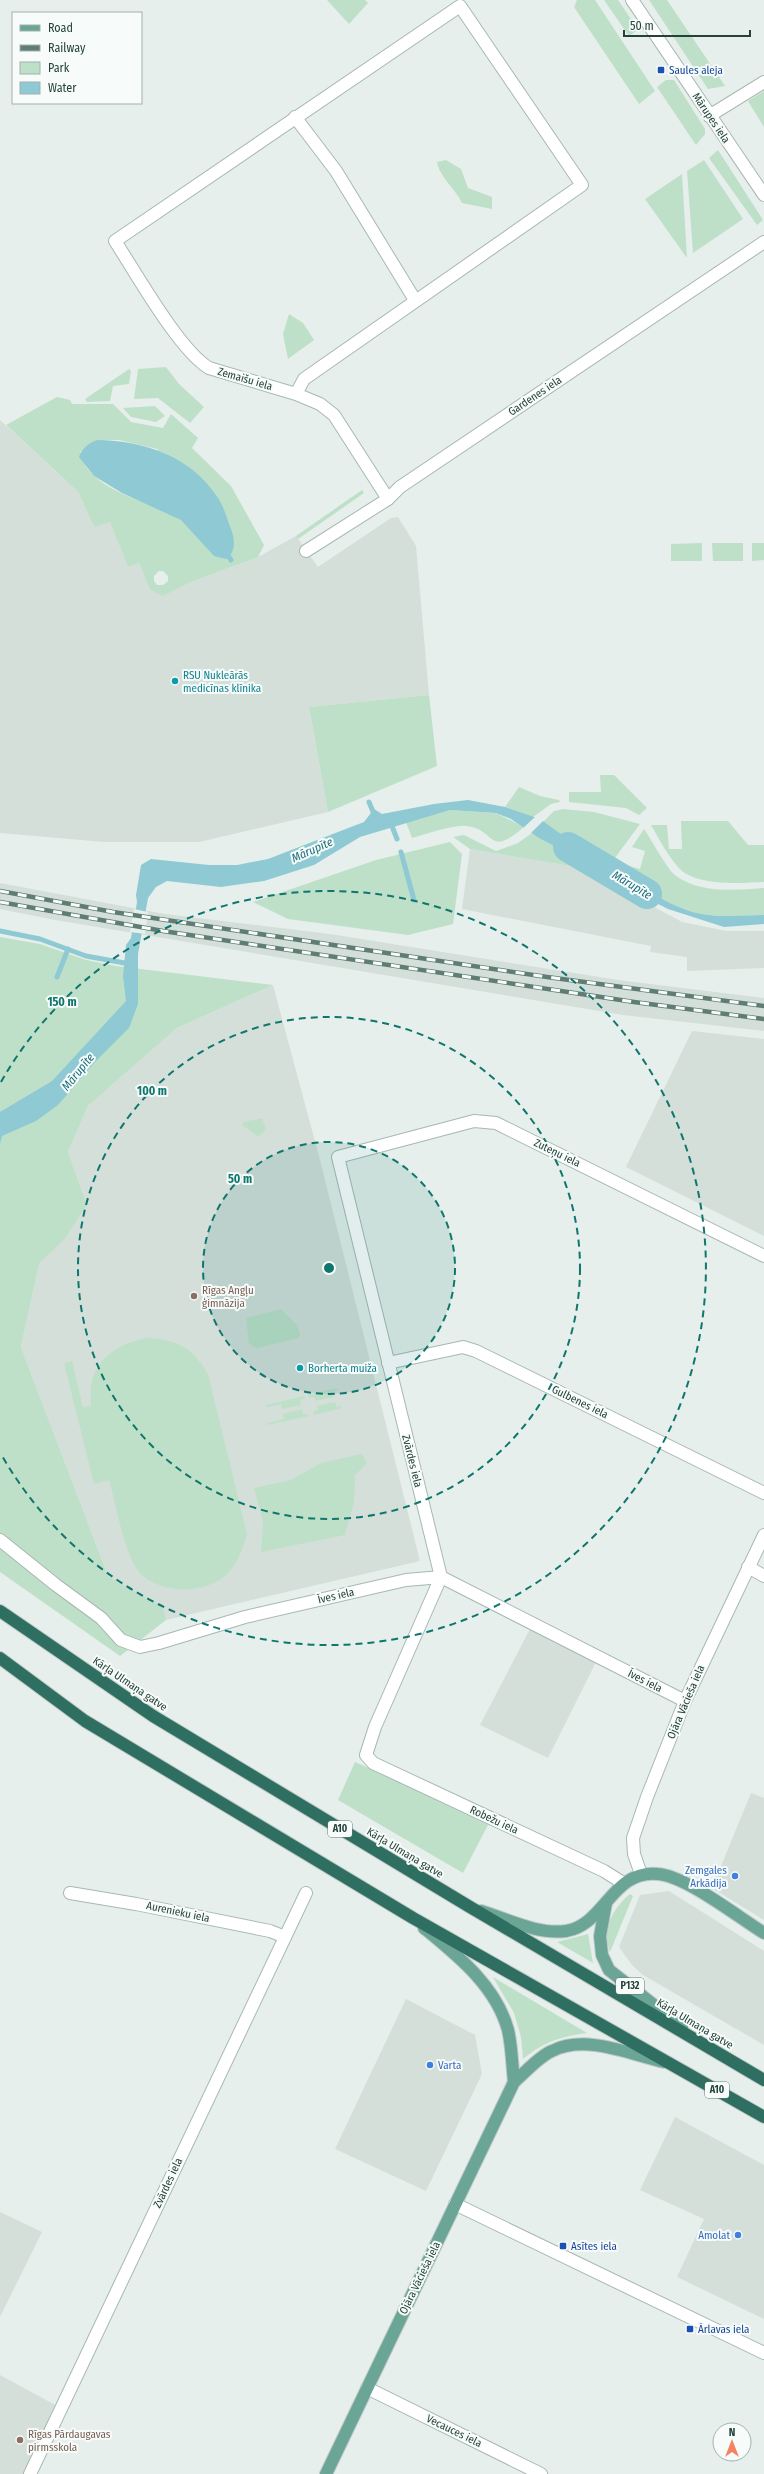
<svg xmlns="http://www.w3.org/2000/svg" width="764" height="2474" viewBox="0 0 764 2474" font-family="'Fira Sans Condensed',sans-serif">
	<rect width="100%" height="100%" fill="#e6efeb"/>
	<g fill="#d4dfda">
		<path d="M0,420l78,72 16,35 16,-6 18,46 11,-4 11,27 13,5 28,-13 67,-25 38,-21 22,31 73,-49 7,-1 18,29 13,149 -120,12 19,105 -129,30h-95l-104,-9z"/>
		<path d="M470,849l112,19 100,54 45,9h37v37l-77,3v-14l-37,-5 1,-6 -189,-37z"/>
		<path d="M0,883l165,31 165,20 288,46 146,18v33l-141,-16 -568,-95 -55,-11z"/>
		<path d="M273,985l47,175 100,401 -254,59 -4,-13 -54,-31 -87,-229 18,-83 26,-25 22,-34 -19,-53 20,-46 89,-78z"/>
		<path d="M692,1031l72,8v197l-138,-69z"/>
		<path d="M530,1629l66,33 -48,96 -68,-33z"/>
		<path d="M751,1793l13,5v122l-52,-32z"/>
		<path d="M669,1891l95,60v94l-121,-70 -11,-10 -13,-18 21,-52z"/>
		<path d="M406,1999l69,36 7,39 -56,117 -91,-42z"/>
		<path d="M675,2117l89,48v154l-87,-42 27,-58 -64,-29z"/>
		<path d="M0,2212l42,20 -42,85z"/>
		<path d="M0,2375l57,31 -33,68h-24z"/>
	</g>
	<g fill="#bfe0c8" fill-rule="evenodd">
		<path d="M327,0h38l3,3 -19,21z"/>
		<path d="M577,0h18l60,91 -16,13 -65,-97z"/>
		<path d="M604,0h14l19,28 -1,3 -7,5z"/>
		<path d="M649,0h18l58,86 -17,3z"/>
		<path d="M666,80h8l31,49v5l-9,11 -39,-58z"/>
		<path d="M764,91v36l-16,-26z"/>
		<path d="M718,150l45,70 -6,5 -48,-67z"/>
		<path d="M446,160l15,9 7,19 24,9v12l-30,-6c-7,-15 -22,-25 -25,-41z"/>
		<path d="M704,160l39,59 -50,34 -6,-82z"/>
		<path d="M682,174l5,84 -42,-59z"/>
		<path d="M289,314l14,9 11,17 -26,19 -5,-25z"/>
		<path d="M166,367l13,17 25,23 -14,16 -32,-25 -24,1 4,-30z"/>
		<path d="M129,369l2,2 -2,13 -16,2 -3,15 -23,1 -2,-3z"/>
		<path d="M57,397l13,3 2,4h41l18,18 32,6 8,-14 27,24 -6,10 39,38 33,59 -6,12 -67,25 -28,14 -13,-6 -11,-27 -11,4 -18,-45 -16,5 -16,-35 -72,-67zM97,440h22l38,9 57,107c-10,-11 -21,-28 -33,-36 -30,-20 -93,-28 -101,-68zM159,571h4l5,5v5l-5,4h-6l-3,-4v-5z"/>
		<path d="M155,406l10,10 -9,6 -25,-5 -8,-9z"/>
		<path d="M362,490l2,3 -66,46 -2,-3z"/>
		<path d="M702,543v18h-31v-17z"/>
		<path d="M712,543h31v18h-30z"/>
		<path d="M752,543h12v17l-12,1z"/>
		<path d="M429,695l8,71 -109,46 -19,-105z"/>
		<path d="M600,775h14l33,33 -8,7 -13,-7 -57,-6v-10h32z"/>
		<path d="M519,787l21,9 19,4 1,2 -9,2 -18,13 -28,-10z"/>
		<path d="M563,809l31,3 46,12 -31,42 -5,-1 -61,-43 11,-11z"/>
		<path d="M450,810l46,3 28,14c-37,32 -27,2 -58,-1 -14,-1 -40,8 -54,12l-6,-16z"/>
		<path d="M681,821h47l20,24h16v37c-23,1 -69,5 -86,-15 -11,-13 -19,-28 -27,-42h16l2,24h13z"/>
		<path d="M644,829c7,10 23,40 31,46 24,19 61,15 89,13v27c-18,0 -38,2 -55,0 -36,-4 -65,-27 -93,-47l3,-5 21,6 5,-18 -13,-4z"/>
		<path d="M532,833l59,32 9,10 -1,2 -17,-9 -112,-19 -17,-12 11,-2 32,16 22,-8z"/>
		<path d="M450,842l12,12 -9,70 -45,11 -120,-16 -35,-17 123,-42z"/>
		<path d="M0,937l40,7 46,16 30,6 157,19 -96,43 -89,78 -20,46 19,53 -22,34 -26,25 -18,83 87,229 55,31 3,13 -46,36 -120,-84z"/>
		<path d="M262,1118l4,11 -5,6 -4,1 -15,-11 1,-3z"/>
		<path d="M281,1309l15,15 4,9 -1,5 -42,10 -8,-4 -3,-26z"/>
		<path d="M149,1338c30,3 43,9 59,36l39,160c-4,14 -8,26 -18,38 -21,23 -68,23 -89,1 -16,-18 -24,-69 -31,-93l-15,4 -30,-121 8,-2 11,46 8,-1c0,-6 -1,-12 0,-19 3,-29 31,-46 58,-49z"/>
		<path d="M337,1388l1,2 -5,2 1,5 -19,4 -1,-4 -5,1 -1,-3z"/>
		<path d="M304,1396l1,3 -5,1 1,5 -19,4 -1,-5 -14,3 -1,-2z"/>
		<path d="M335,1402l2,5 4,-1 1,2 -28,7 -1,-3 5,-2 -1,-4z"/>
		<path d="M302,1409l1,5h5l1,2 -41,9v-2l16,-4 -1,-5z"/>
		<path d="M362,1454l5,9 -12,12 -1,28 -9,32 -84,17 2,-30 -9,-34 37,-8 30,-17z"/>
		<path d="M355,1762l135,59 -27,52 -125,-73z"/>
		<path d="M630,1894l3,2 -23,56c-9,-23 3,-44 20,-58z"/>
		<path d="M588,1934l5,29 -36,-21z"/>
		<path d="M493,1977l94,56c-27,4 -42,8 -64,26l-2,-22 -7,-24z"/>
	</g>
	<g fill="#8ec9d4">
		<path d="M97,440c48,1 94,16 121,58 6,9 9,21 13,31 4,10 5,24 -5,30l-12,-3 -33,-36 -59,-27 -28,-17 -15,-19c2,-8 10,-14 18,-17z"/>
		<path d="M468,800l37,7 35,12 64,46 -4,10 -9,-10 -52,-27 -28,-19 -15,-6 -46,-3 -90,27 -46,28 -50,16 -43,6 -54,-6 -11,6 -8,11 -10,56v50l-9,24 -34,34 -37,43 -22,16 -34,15 -2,8v-32l52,-31 74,-80 -3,-25 3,-31 5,-7 6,-36 -1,-7 5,-30 10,-6 58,6h28l31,-6 96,-37 10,-13 8,5 52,-10z"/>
		<path d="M616,868c29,20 57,43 93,47 17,2 37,0 55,0v9l-40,3 -56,-18 -55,-28 -3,-3z"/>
	</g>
	<g fill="#e6efeb">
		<path d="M536,816l8,4 -14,14 -8,-5z"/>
		<path d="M134,909l14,3 -3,22 -15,-2z"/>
	</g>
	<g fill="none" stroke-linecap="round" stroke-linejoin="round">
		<g stroke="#8ec9d4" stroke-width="5">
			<path d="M229,557l2,3"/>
			<path d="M369,802l5,12"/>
			<path d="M390,821l7,18"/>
			<path d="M401,852l13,48"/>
			<path d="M0,931l40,8 46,17 44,8"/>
			<path d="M57,977l11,-28"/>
		</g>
		<path stroke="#8ec9d4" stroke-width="30" d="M568,847l79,47"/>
		<defs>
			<g id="minor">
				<path d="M632,0l132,195"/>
				<path d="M709,116l55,-34"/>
				<path d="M295,117l41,54 79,129"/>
				<path d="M296,394l8,-15 278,-194 -122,-179 -345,235c21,32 64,109 94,127l87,26 24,10 14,11 54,84"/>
				<path d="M306,551l82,-52 12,-12 364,-245"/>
				<path d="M388,1363l75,-16 13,4 288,142"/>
				<path d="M0,1540l56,45 45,33 20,22 19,7 19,-4 86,-26 161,-37 35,-3 244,124"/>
				<path d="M748,1567l16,9"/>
				<path d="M641,1874l-7,-20 -1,-16 14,-41 38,-96 79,-166"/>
				<path d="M623,1883l-19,-12 -231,-108 -7,-8 9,-28 66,-150 -103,-420 136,-36 22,2 268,133"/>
				<path d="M70,1893l66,11 134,27 15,6"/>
				<path d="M455,2204l309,149"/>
				<path d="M367,2388l174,86"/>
				<path d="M30,2474l276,-581"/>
			</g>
			<g id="major">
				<path d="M606,1903l-6,33 2,19 7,15 73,57"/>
				<path d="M481,1911c26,8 57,24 85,20 39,-6 46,-62 92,-57 28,2 80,43 106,59"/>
				<path d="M424,1928c34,28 72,58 84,102 4,17 4,35 6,52"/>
				<path d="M326,2474l188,-392c12,-10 24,-25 38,-31 34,-17 77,3 112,11"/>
			</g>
			<g id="highway">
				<path d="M0,1611l153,105 317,191 294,173"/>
				<path d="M0,1658l85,63 328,197 351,199"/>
			</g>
		</defs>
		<use href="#minor" stroke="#a8b8b2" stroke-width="14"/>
		<use href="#major" stroke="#c2cac8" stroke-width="14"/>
		<use href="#highway" stroke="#c2cac8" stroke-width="14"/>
		<use href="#minor" stroke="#fff" stroke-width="12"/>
		<use href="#major" stroke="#6aa596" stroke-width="12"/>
		<use href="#highway" stroke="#2f6f62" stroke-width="12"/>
		<defs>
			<g id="rail">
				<path d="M0,891l113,21 434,65 217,29"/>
				<path d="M0,902l163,29 471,71 130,17"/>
			</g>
		</defs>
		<use href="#rail" stroke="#5f7d75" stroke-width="4.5"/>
		<use href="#rail" stroke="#f7fbf9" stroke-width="3" stroke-dasharray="9" stroke-linecap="butt"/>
	</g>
	<circle cx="329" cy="1268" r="126" fill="#0f766e" fill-opacity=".12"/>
	<g fill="none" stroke="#0f766e" stroke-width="2" stroke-dasharray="7 5">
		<circle cx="329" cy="1268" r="126"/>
		<circle cx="329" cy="1268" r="251"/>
		<path d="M1 1082A377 377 0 1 1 1 1454"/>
	</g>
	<g fill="#1a4fb4" stroke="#f7fbf9" stroke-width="1.5">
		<rect x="657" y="66" width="8" height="8" rx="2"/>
		<rect x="559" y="2242" width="8" height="8" rx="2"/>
		<rect x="686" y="2325" width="8" height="8" rx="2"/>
	</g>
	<g fill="#0f9aa8" stroke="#f7fbf9" stroke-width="1.5">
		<circle cx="175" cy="681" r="4"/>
		<circle cx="300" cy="1368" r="4"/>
	</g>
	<g fill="#8d6e63" stroke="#f7fbf9" stroke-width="1.5">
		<circle cx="194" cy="1296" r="4"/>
		<circle cx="20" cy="2440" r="4"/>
	</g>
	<g fill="#3f7fe0" stroke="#f7fbf9" stroke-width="1.5">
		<circle cx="735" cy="1876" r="4"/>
		<circle cx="430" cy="2065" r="4"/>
		<circle cx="738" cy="2235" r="4"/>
	</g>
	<g text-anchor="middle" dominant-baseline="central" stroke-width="4" stroke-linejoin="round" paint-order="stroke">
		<g fill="#f7fbf9" stroke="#637a73" stroke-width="1">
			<rect x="328" y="1821" width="24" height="16" rx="3"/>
			<rect x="616" y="1978" width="28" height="16" rx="3"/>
			<rect x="705" y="2082" width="24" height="16" rx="3"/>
		</g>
		<g font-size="10" font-weight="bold" fill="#24423a">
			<text x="340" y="1829">A10</text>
			<text x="630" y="1986">P132</text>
			<text x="717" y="2090">A10</text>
		</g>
		<g font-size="11" fill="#164399" stroke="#f7fbf9" text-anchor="start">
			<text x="669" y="70">Saules aleja</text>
			<text x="571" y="2246">Asītes iela</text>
			<text x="698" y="2329">Ārlavas iela</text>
		</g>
		<g font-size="11" fill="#24423a" stroke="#f7fbf9">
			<text transform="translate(711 118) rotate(56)">Mārupes iela</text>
			<text transform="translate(245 379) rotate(16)">Zemaišu iela</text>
			<text transform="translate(535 396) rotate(-34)">Gardenes iela</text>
			<text transform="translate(557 1153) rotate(26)">Zuteņu iela</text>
			<text transform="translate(580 1402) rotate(26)">Gulbenes iela</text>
			<text transform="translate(412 1461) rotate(76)">Zvārdes iela</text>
			<text transform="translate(336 1596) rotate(-13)">Īves iela</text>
			<text transform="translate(645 1681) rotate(27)">Īves iela</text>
			<text transform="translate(130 1684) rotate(34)">Kārļa Ulmaņa gatve</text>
			<text transform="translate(686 1702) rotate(-67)">Ojāra Vācieša iela</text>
			<text transform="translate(494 1820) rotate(25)">Robežu iela</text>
			<text transform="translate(405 1853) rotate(31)">Kārļa Ulmaņa gatve</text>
			<text transform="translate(178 1912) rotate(12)">Aurenieku iela</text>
			<text transform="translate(695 2024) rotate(31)">Kārļa Ulmaņa gatve</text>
			<text transform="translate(168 2183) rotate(-65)">Zvārdes iela</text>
			<text transform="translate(420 2278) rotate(-64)">Ojāra Vācieša iela</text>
			<text transform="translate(454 2431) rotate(26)">Vecauces iela</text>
		</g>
		<g font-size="11" fill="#0d838f" stroke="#f7fbf9" text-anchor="start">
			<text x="183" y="675">RSU Nukleārās<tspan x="183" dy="13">medicīnas klīnika</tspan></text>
			<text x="308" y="1368">Borherta muiža</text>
		</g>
		<g font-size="11" fill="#785e54" stroke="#f7fbf9" text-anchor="start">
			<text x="202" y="1290">Rīgas Angļu<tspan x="202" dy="13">ģimnāzija</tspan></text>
			<text x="28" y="2434">Rīgas Pārdaugavas<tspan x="28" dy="13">pirmsskola</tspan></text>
		</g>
		<g font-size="11" fill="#366cbe" stroke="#f7fbf9" text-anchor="end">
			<text x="727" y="1870">Zemgales<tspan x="727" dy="13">Arkādija</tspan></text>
			<text x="438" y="2065" text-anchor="start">Varta</text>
			<text x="730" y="2235">Amolat</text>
		</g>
		<g font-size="12" font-style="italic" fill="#1c6f80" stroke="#f7fbf9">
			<text transform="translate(312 850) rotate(-24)">Mārupīte</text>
			<text transform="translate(632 885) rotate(31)">Mārupīte</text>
			<text transform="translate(78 1072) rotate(-51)">Mārupīte</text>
		</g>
	</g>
	<circle cx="329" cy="1268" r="6" fill="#0f766e" stroke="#f7fbf9" stroke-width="2"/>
	<g font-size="12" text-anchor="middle" font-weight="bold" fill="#0f766e" stroke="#f7fbf9" stroke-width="4" stroke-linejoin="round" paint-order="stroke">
		<text x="62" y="1006">150 m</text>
		<text x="152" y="1095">100 m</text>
		<text x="240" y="1183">50 m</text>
	</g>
	<rect x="12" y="12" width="130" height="92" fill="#f7fbf9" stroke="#a3b1ad"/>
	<rect x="20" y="25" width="20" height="6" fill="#6aa596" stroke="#a3b1ad"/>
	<text x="48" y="32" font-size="12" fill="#24423a">Road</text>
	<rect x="20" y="45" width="20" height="6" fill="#5f7d75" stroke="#a3b1ad"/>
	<text x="48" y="52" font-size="12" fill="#24423a">Railway</text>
	<rect x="20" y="62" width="20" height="12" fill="#bfe0c8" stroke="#a3b1ad"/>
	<text x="48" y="72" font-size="12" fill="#24423a">Park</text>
	<rect x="20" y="82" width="20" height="12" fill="#8ec9d4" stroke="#a3b1ad"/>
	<text x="48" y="92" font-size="12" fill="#24423a">Water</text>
	<g transform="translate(732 2442)"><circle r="19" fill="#f7fbf9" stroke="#a3b1ad"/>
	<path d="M0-3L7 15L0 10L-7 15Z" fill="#f4845f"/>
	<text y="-6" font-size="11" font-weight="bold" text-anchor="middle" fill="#24423a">N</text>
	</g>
	<path d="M624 30v6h126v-6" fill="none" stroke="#24423a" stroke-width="2"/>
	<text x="630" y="30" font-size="12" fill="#24423a" stroke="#f7fbf9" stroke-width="3" paint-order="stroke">50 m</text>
</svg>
